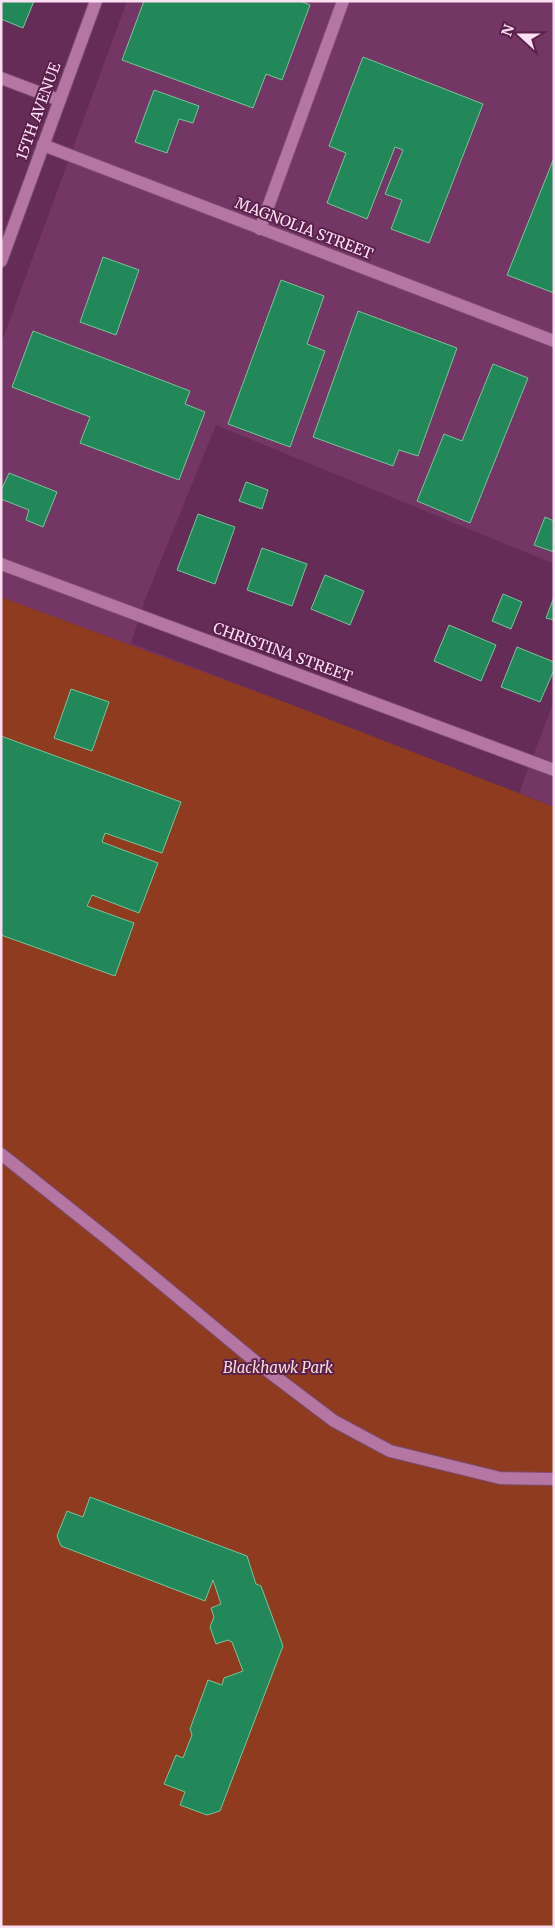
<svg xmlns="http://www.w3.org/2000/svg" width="555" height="1928" viewBox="0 0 555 1928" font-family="Merriweather,serif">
	<rect width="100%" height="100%" fill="#652c57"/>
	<g fill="#743665">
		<path d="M127,1h427v563l-338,-139 -71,175 -14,43 156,60 -286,-106v-253z"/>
		<path d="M554,701v106l-35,-14z"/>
	</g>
	<path fill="#8f3b20" d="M1,597l286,106 267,104v1120h-553z"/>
	<g fill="#238859" stroke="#77c499">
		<path d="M1,1h33l-11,27 -22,-9z"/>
		<path d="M144,1h156l10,4 -28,75 -16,-6 -13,34 -131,-48z"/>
		<path d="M363,57l120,47 -54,139 -38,-14 11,-29 -17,-6 18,-44 -8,-3 -28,72 -40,-16 19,-50 -17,-7z"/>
		<path d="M154,90l45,16 -6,17 -14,-4 -12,34 -32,-11z"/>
		<path d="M554,158v135l-47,-18z"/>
		<path d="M103,257l36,13 -23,65 -36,-13z"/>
		<path d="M281,280l43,16 -17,48 18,7 -35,96 -62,-23z"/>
		<path d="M358,311l99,37 -39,108 -19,-6 -6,16 -80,-29z"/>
		<path d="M33,331l157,60 -5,13 20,8 -26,68 -99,-37 10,-26 -78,-30z"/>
		<path d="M493,364l35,14 -58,145 -53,-22 27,-67 18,7z"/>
		<path d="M9,473l48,19 -14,35 -17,-7 3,-10 -28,-11v-8z"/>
		<path d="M246,482l22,8 -6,19 -23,-8z"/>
		<path d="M198,514l37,13 -20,57 -38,-14z"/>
		<path d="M545,517l9,4v31l-20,-7z"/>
		<path d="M262,548l45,16 -15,42 -45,-16z"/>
		<path d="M325,575l39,16 -14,34 -39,-16z"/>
		<path d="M503,594l19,8 -11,27 -19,-8z"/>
		<path d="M554,597v23l-8,-2z"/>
		<path d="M449,625l47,20 -15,36 -47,-20z"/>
		<path d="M517,647l37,15v8l-14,32 -39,-15z"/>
		<path d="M71,689l38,13 -17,49 -38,-13z"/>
		<path d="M1,736l180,66 -19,51 -57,-20 -3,9 56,21 -19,50 -47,-18 -5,11 47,17 -19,53 -114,-41z"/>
		<path d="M90,1497l157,59 9,28 5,2 22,60 -63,165 -13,4 -27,-10 5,-13 -21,-8 12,-29 7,3 9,-23 -2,-6 18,-49 14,5 2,-7 19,-7 -11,-29 -4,-2 -12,4 -6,-17 4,-10 -3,-9 10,-4 -8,-24 -8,21 -144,-55 -4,-10 10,-25 16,6z"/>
	</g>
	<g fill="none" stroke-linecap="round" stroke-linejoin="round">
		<defs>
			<g id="service">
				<path d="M260,229l83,-228"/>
				<path d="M1,1154l108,86 147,122 78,59 56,30 110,27 54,1"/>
			</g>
			<g id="minor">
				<path d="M1,78l58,22"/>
				<path d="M43,145l511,196"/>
				<path d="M1,564l553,206"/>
			</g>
			<path id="secondary" d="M1,261l95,-260"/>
		</defs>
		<use href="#service" stroke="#7a4b6f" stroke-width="14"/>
		<use href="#minor" stroke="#7a4b6f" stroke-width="14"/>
		<use href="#secondary" stroke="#7a4b6f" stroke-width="14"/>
		<use href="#service" stroke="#b676a4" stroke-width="12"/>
		<use href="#minor" stroke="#b676a4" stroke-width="12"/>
		<use href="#secondary" stroke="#b676a4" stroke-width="12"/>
	</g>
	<g text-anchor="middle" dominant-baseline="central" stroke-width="4" stroke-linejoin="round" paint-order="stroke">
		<g font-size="15" fill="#fcdff2" stroke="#5a214c">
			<text transform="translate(38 111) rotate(-70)">15TH AVENUE</text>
			<text transform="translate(304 228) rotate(21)">MAGNOLIA STREET</text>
			<text transform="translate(283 652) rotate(20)">CHRISTINA STREET</text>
		</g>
		<g font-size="15" font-style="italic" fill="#f9dcd3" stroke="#5a214c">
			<text x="278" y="1367">Blackhawk Park</text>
		</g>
	</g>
	<rect width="555" height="1928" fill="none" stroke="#fcdff2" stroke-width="5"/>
	<g transform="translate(520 35) rotate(291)" stroke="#5a214c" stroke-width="4" paint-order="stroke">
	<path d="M0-4L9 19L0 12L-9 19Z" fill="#fcdff2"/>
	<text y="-8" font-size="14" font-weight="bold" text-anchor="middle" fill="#fcdff2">N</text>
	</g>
</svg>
